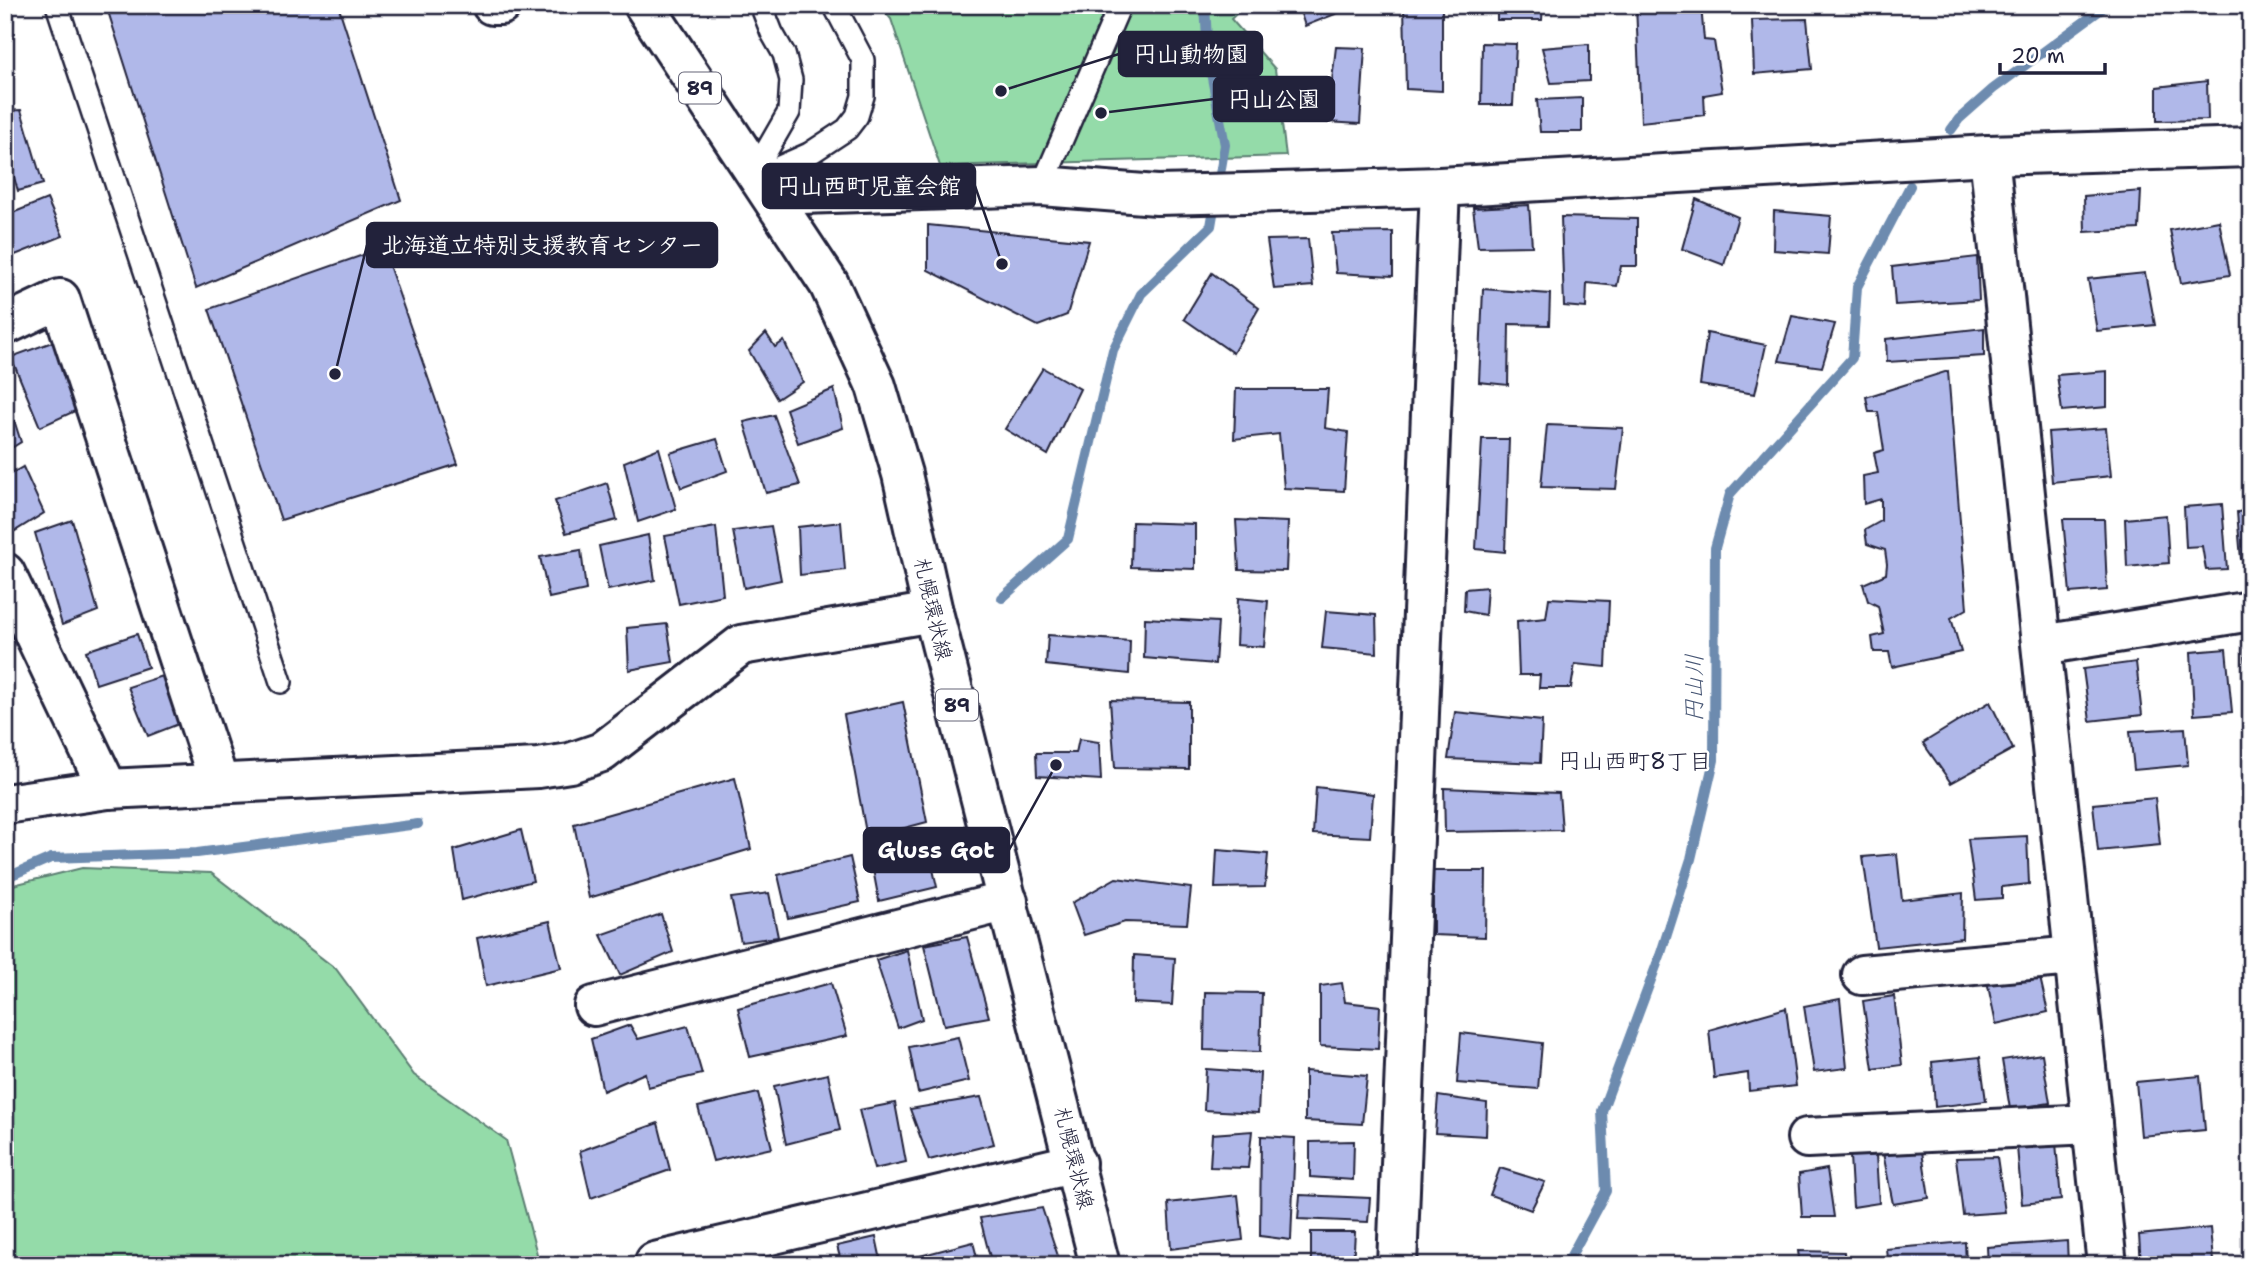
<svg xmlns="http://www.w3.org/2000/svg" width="2256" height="1270" viewBox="0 0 2256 1270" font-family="'Shantell Sans','Klee One',sans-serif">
	<rect width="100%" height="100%" fill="#fff"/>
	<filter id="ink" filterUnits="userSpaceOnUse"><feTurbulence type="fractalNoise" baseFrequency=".0143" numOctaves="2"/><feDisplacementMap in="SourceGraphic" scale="14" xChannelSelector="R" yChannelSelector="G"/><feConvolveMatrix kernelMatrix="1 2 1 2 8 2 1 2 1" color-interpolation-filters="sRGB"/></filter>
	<g filter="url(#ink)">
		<g fill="#94dba9" stroke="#5b7e72" stroke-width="2">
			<path d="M879,5h366l-14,14 44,50 11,87 -346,10 -49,-147z"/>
			<path d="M82,868l129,5 125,96 78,106 92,65 34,125h-535v-378z"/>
		</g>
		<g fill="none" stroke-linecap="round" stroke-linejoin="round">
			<g stroke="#6d8baf" stroke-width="10">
				<path d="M1951,130l8,-11 34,-30 114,-84"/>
				<path d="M1002,598l66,-59 45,-189 28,-56 70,-68 14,-81 -17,-88 -3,-52"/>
				<path d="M5,878l46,-20 146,-5 221,-29"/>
				<path d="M1566,1265l40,-74 -4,-80 59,-158 30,-94 23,-99 1,-212 15,-54 122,-136 5,-71 53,-101"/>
			</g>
		</g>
		<g fill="#b0b8e9" stroke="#22223b" stroke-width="2">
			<path d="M106,5h232l63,195 -205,88z"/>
			<path d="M1298,5h60l-53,21z"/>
			<path d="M1404,5h38v86l-36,-2z"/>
			<path d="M1497,5h46l-1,15h-45z"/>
			<path d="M1636,5h65l3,35 10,1 8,51 -18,3 1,20 -64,7z"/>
			<path d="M1807,19l5,50 -58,5 -2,-54z"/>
			<path d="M1482,43l34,1 -3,61h-32z"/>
			<path d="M1589,44v37l-38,2 -9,-35z"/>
			<path d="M1336,47l29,1 -5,76 -33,-2z"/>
			<path d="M2207,81l1,39 -51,1v-34z"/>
			<path d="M1582,98v34h-42l-3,-32z"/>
			<path d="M21,110l22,74 -25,7 -10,-34 -3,1v-47z"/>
			<path d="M2141,191l-2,38 -54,3 -1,-36z"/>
			<path d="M47,199l16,37 -58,23v-43z"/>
			<path d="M1696,199l42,18 -14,48 -42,-16z"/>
			<path d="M1529,205l3,41 -54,1 -5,-39z"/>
			<path d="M1774,211l57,5 -3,38 -55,-4z"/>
			<path d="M1561,217l76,2v47h-16l-4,20 -30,-3 -1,25 -22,-2z"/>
			<path d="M2219,221l11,54 -49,8 -11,-53z"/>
			<path d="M928,225l161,16 -22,74 -29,11 -110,-56z"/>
			<path d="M1393,232v44l-57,-3 -4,-40z"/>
			<path d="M1308,239l5,47 -39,3 -7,-49z"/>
			<path d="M383,248l75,216 -177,56 -72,-211z"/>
			<path d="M1977,257l2,43 -84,5 -3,-38z"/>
			<path d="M1212,273l47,35 -26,45 -49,-34z"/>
			<path d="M2145,273l10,52 -58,6 -9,-52z"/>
			<path d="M1483,289l67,5 -1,31 -40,-1 -1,61 -29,-3z"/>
			<path d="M1792,316l43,8 -13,43 -43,-6z"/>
			<path d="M1984,328v28l-97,6 -1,-23z"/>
			<path d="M766,333l9,14 9,-6 19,41 -26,17 -28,-48z"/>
			<path d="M1707,333l59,12 -11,49 -55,-9z"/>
			<path d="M55,341l20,70 -35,16 -29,-70z"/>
			<path d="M1043,368l37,21 -32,66 -43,-26z"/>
			<path d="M1948,371l19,238 -16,9 10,34 -69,15 -3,-15h-15l-2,-15 12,-3 -6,-28 -10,-5 -5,-17 23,-10 1,-10 -2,-14 -18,-6 -2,-14 16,-9v-22l-17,5 -1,-28 15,-3 -4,-20 10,-3 -6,-38h-9l-3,-15z"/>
			<path d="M2107,371v36l-45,4 -5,-36z"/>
			<path d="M834,389l9,39 -45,15 -12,-34z"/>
			<path d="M1236,389h92l-3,39 23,4 -4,59 -60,-3 -5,-54 -45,5z"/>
			<path d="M7,398l14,44 -16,10v-53z"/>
			<path d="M774,415l26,70 -34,8 -22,-71z"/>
			<path d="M1547,425l76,3 -7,61 -75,-2z"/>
			<path d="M2106,428l5,48 -59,6 -4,-50z"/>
			<path d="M717,439l10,32 -46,17 -11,-35z"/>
			<path d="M1482,439h27l-4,113 -29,-3z"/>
			<path d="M659,448l17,61 -38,13 -14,-60z"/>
			<path d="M23,467l21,46 -29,18 -10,-18v-36z"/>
			<path d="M607,483l10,37 -51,13 -11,-32z"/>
			<path d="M2222,504l5,65 -21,1 -4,-24 -16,1 -2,-40z"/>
			<path d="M2251,510v47l-10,2 -4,-47z"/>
			<path d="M2166,515l3,48 -42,4 -2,-48z"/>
			<path d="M2063,519h41l3,71 -37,3z"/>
			<path d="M72,520l26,91 -36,14 -27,-92z"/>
			<path d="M1236,520l52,2 -2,49 -47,-1z"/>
			<path d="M841,522l4,48 -45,5 -2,-48z"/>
			<path d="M1132,522l63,2v45l-64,-2z"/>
			<path d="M771,526l10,54 -37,8 -11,-57z"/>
			<path d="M716,527l7,68 -44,9 -14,-68z"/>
			<path d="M648,535l7,45 -47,10 -9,-44z"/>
			<path d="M581,550l5,40 -37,8 -9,-41z"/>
			<path d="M1487,587l-2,28 -21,-4 1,-22z"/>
			<path d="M1238,598l30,3 -4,46 -28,-2z"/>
			<path d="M1549,598l60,3 -3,66 -31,-3 -4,24h-32l1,-13h-21l-2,-54 29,-3z"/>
			<path d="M1326,611l50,4 1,38 -55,-5z"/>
			<path d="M1145,618l73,4 -3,42 -71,-6z"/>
			<path d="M667,624l6,38 -44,8 -2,-42z"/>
			<path d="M137,634l11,33 -52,17 -10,-33z"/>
			<path d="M1048,635l82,6 -1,33 -83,-9z"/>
			<path d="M2244,642h7v67h-2z"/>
			<path d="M2226,649l6,63 -38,3 -3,-63z"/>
			<path d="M2136,662l6,53 -52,6 -7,-52z"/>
			<path d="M168,674l16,48 -36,14 -20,-49z"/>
			<path d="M1110,700l79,2v67l-74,-1z"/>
			<path d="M903,702l24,120 -60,16 -23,-123z"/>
			<path d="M1990,702l23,47 -62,34 -28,-40z"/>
			<path d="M1455,712l87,9 -2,42 -92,-4z"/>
			<path d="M2185,728l3,37 -54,5 -4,-39z"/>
			<path d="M1079,739l20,3 2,38 -64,-4 -1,-23h40z"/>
			<path d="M735,778l16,71 -162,49 -15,-74z"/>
			<path d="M1316,787l57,7 -3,43 -57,-3z"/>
			<path d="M1444,788l115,5 3,37 -117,2z"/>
			<path d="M2155,798l5,47 -62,6 -5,-47z"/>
			<path d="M521,830l12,51 -71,19 -8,-50z"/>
			<path d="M2027,836l2,48 -27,3v11l-26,2 -8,-61z"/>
			<path d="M926,838l11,49 -58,14 -10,-53z"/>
			<path d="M1217,850l51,4 -3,33 -50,1z"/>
			<path d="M1897,854l5,46 61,-7 -1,45 -86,9 -13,-90z"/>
			<path d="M850,857l10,45 -72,16 -10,-43z"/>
			<path d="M1433,871h53l-1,66 -52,-2z"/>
			<path d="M1116,878l75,10 -4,36 -62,-2 -41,13 -12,-32z"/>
			<path d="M769,893l9,44 -37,5 -10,-44z"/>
			<path d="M661,914l12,38 -53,23 -19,-40z"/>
			<path d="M550,921l11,47 -75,18 -9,-48z"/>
			<path d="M967,937l22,80 -45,8 -20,-80z"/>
			<path d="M907,950l15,69 -24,9 -22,-68z"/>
			<path d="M1134,955l41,3 -3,47 -39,-2z"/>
			<path d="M2038,969l10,43 -52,12 -9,-43z"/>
			<path d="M831,983l16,53 -97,21 -12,-49z"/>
			<path d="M1342,983l3,19 35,4 -2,43 -58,-3v-60z"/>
			<path d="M2247,988h4v48z"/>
			<path d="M1205,992l57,1 -2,59 -56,-2z"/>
			<path d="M1894,996l8,69 -29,4 -10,-68z"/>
			<path d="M1840,999l7,69 -33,4 -10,-66z"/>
			<path d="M1786,1008l10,78 -47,5 -1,-18 -34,5 -5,-48z"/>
			<path d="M630,1025l8,14 50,-13 14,48 -54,13 -3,-14 -42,18 -12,-52z"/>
			<path d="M1461,1033l81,10 -4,46 -81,-6z"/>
			<path d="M958,1037l11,44 -51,12 -9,-46z"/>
			<path d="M2042,1054l8,49 -40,6 -8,-49z"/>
			<path d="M1980,1057l6,44 -51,6 -3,-45z"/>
			<path d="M1206,1069l54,4 -2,40 -54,-3z"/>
			<path d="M1305,1071l62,5 -5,48 -57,-3z"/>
			<path d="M828,1074l12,56 -54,14 -12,-58z"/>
			<path d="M2200,1076l5,54 -64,6 -5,-54z"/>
			<path d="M758,1093l14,55 -59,13 -15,-54z"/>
			<path d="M1438,1096l49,7 -1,33 -51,-3z"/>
			<path d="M981,1097l13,47 -65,16 -19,-51z"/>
			<path d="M895,1103l11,59 -32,7 -15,-59z"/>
			<path d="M658,1123l12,47 -79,28 -11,-47z"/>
			<path d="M1252,1131l-4,37 -38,-1 2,-33z"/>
			<path d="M1261,1136l34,2 -4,102 -31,-4z"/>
			<path d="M1354,1141l-1,39 -43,-3v-35z"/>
			<path d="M2056,1143l5,57 -39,4 -5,-57z"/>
			<path d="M1921,1145l8,53 -36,6 -11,-56z"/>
			<path d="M1876,1155l3,48 -26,4 -3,-51z"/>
			<path d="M1997,1157l8,55 -42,3 -7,-57z"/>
			<path d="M1500,1168l45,14 -14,28 -41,-15z"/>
			<path d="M1827,1169l7,48h-32l-3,-43z"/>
			<path d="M1238,1195l5,45 -72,9 -3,-46z"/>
			<path d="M1300,1195l70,3 -2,24 -70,-3z"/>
			<path d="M1042,1208l19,57h-69l-12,-47z"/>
			<path d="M2210,1228l3,33 12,1 1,3h-85l-2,-30z"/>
			<path d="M1311,1232h44l-2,33h-42z"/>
			<path d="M876,1237l6,28h-40l-5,-19z"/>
			<path d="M2067,1241l1,24h-80l-1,-18z"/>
			<path d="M973,1242l6,23h-86v-2z"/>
			<path d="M1965,1242l1,23h-78l-2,-16z"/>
			<path d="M1798,1251l46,1 1,13h-45z"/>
		</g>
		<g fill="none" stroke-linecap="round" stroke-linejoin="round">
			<defs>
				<g id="service">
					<path d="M57,5l224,677"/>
					<path d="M755,171l20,-2 34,-15 38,-25 10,-13 6,-20v-36l-29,-55"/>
					<path d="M755,171l34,-59 2,-32 -7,-26 -12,-21 -11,-28"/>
					<path d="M1042,186l78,-181"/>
				</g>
				<g id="minor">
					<path d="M492,5h9"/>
					<path d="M1989,155l118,1110"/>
					<path d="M772,195l270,-9 115,9 89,-2 194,-6 549,-32 262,-8"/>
					<path d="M5,325l55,-26 159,484"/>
					<path d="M5,573l103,216"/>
					<path d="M2042,645l209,-34"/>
					<path d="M1862,975l212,-19"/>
					<path d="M594,1006l414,-105"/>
					<path d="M1807,1138l285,-14"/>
					<path d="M655,1265v-3l421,-99"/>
					<path d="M1397,1265l43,-1078"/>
				</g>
				<path id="tertiary" d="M5,804l103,-15 430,-21 32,-5 32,-11 139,-107 192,-33"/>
				<path id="primary" d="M644,5l185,279 47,102 26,88 31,138 167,653"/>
			</defs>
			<use href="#service" stroke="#22223b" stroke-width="26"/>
			<use href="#minor" stroke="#22223b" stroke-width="44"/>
			<use href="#tertiary" stroke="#22223b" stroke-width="44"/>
			<use href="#primary" stroke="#22223b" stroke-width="44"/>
			<use href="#service" stroke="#fff" stroke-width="21"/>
			<use href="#minor" stroke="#fff" stroke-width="38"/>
			<use href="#tertiary" stroke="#fff" stroke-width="38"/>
			<use href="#primary" stroke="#fff" stroke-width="38"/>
		</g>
	</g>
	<g text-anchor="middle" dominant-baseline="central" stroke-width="5" stroke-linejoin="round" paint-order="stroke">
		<g fill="#fff" stroke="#646476" stroke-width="2">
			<rect x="679" y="72.5" width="42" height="31" rx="5"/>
			<rect x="936" y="689.5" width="42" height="31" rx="5"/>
		</g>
		<g font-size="19" font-weight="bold" fill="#22223b">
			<text x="700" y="88">89</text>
			<text x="957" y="705">89</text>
		</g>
		<g font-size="21" fill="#22223b" stroke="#fff">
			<text transform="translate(933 609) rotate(77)">札幌環状線</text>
			<text transform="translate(1074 1158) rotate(76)">札幌環状線</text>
		</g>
		<g font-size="23" font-style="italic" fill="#485775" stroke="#fff">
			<text transform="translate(1694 688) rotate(-90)">円山川</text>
		</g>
		<g font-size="23" fill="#22223b" stroke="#fff">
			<text x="1635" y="761">円山西町8丁目</text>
		</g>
	</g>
	<path fill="none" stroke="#22223b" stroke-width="2.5" d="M1001 91L1119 54M1101 113L1214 99M1002 264L975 186M335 374L367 245M1056 765L1009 850"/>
	<g fill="#22223b" stroke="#fff" stroke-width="2.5">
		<circle cx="1001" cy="91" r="7"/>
		<circle cx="1101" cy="113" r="7"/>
		<circle cx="1002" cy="264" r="7"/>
		<circle cx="335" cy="374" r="7"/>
		<circle cx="1056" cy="765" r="7"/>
	</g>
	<g fill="#22223b" stroke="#22223b" stroke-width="2.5">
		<rect x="1119" y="32" width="143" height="44" rx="7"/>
		<rect x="1214" y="77" width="120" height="44" rx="7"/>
		<rect x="763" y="164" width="212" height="44" rx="7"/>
		<rect x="367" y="223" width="350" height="44" rx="7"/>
		<rect x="864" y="828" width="145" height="44" rx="7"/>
	</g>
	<g font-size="23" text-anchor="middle" font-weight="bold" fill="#fff">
		<text x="1191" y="62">円山動物園</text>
		<text x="1274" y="107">円山公園</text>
		<text x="869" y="194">円山西町児童会館</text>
		<text x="542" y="253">北海道立特別支援教育センター</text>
		<text x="936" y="858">Gluss Got</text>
	</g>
	<rect width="2256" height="1270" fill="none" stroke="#fff" stroke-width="28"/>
	<rect x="14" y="14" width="2228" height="1242" fill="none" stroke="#22223b" stroke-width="2.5" filter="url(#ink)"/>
	<path d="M2000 63v10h105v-10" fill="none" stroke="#22223b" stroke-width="3.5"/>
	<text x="2011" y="63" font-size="21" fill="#22223b" stroke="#ffffff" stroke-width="5" paint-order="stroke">20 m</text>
</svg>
